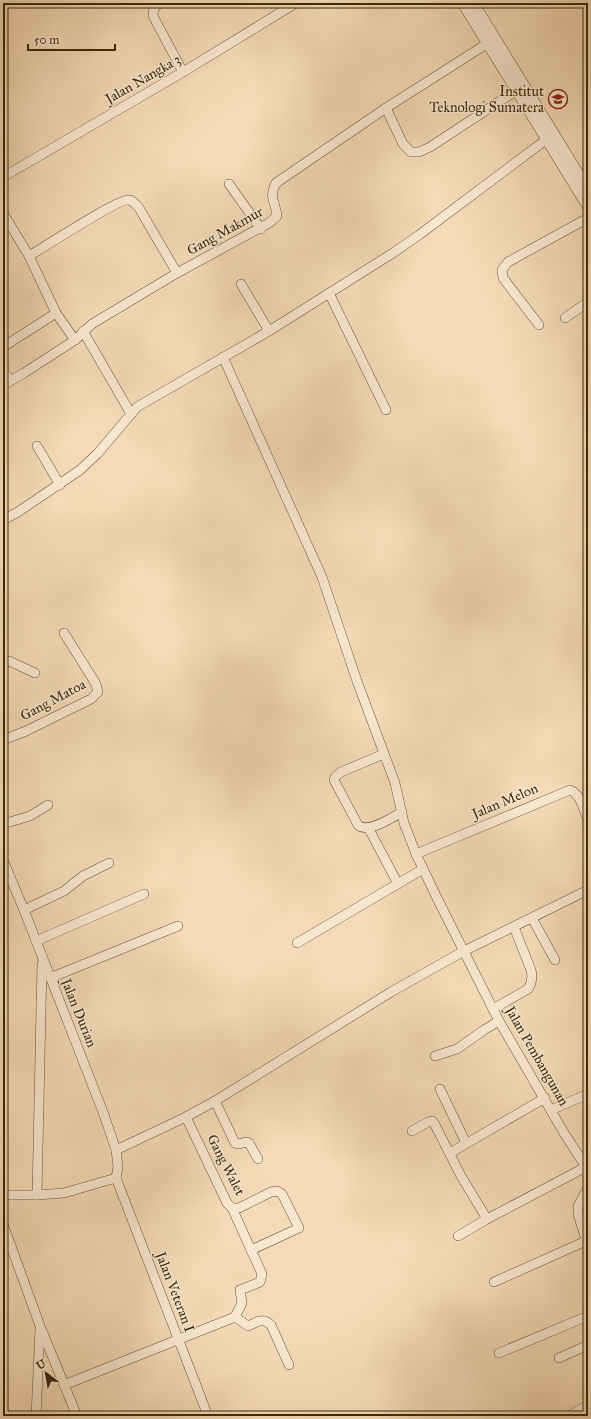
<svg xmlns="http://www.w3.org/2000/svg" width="591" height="1419" viewBox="0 0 591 1419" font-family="'IM FELL Great Primer',serif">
	<rect width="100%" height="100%" fill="#f4dab6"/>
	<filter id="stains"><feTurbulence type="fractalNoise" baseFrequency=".005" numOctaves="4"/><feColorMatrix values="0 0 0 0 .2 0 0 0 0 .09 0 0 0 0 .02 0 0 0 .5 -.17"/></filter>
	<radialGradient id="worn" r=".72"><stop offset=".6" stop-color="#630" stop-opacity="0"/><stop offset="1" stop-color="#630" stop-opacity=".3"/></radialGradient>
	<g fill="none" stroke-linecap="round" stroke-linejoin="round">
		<defs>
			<g id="minor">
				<path d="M160,3c-6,4 -7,7 -7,13l30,56"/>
				<path d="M386,108l17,36 8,8h8l11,-5 87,-57"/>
				<path d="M3,177l180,-105 113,-69"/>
				<path d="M229,184l32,45"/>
				<path d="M3,213l26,43 27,57 19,27"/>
				<path d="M29,256c14,-8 90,-58 100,-56 5,1 7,5 10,8l38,65"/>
				<path d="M241,284l28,47"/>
				<path d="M329,293l57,117"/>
				<path d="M565,318l23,-16"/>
				<path d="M539,325l-36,-47 -1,-8 6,-8 80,-44"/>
				<path d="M83,331l48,83"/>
				<path d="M3,347l53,-34"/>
				<path d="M223,357l99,220 35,104 38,102 9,40 12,31 21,44 62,123 65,112 22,34 2,6"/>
				<path d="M3,368l7,13"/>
				<path d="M3,385l21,-12 51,-33 17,-16 85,-51 92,-50 8,-7c-1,-14 -9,-17 -1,-33l110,-75 102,-65"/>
				<path d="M37,446l23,39"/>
				<path d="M3,520l15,-8 62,-42 18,-17 39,-46 132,-76 124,-78 26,-18 128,-96"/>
				<path d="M3,661h6l26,12"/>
				<path d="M3,740l23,-9 65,-32 7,-7 -2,-8 -32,-51"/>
				<path d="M384,754l-43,18 -6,5 -1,3 24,45c10,9 33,-7 44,-13"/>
				<path d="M3,824l27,-8 18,-11"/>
				<path d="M369,829l29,55"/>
				<path d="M416,854l154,-64c11,4 14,21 18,31"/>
				<path d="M3,860l21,50 79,202 13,38 2,17 -2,11"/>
				<path d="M24,910l40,-19 19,-15 26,-13"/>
				<path d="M532,918l23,42"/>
				<path d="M36,941l108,-47"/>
				<path d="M297,943l126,-74"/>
				<path d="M50,978l128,-52"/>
				<path d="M493,1009l35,-20c4,-6 5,-11 3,-19l-17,-43"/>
				<path d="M435,1056l22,-7 27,-19 15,-9"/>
				<path d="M440,1089l26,54"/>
				<path d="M215,1101l20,42 3,1 9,-2 2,1 9,16"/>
				<path d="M551,1110l37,-16"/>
				<path d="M186,1117l41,86 5,5h7l32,-16 6,-1 5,3 17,34 -48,22"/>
				<path d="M412,1131l16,-9 4,-1 2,2 27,53 26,43"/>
				<path d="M116,1150l70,-33 29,-16 176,-109 73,-41 124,-61"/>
				<path d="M450,1153l95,-55"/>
				<path d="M116,1178l92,238"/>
				<path d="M588,1188l-10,18v8l10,32"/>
				<path d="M3,1195h34l27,-2 52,-15"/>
				<path d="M37,1195l5,-231"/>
				<path d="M232,1208l30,66 -2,8 -20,8 2,13 -7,14"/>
				<path d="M3,1224l37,102 37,90"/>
				<path d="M458,1236l29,-17 99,-52"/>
				<path d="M494,1282l92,-41"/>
				<path d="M499,1353l89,-37"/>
				<path d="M559,1358l29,-13"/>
				<path d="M64,1385l171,-68 13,9c9,-4 15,-9 23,-1l18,40"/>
				<path d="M36,1416l4,-87"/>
				<path d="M569,1416l19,-11"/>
			</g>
			<g id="tertiary">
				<path d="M463,3l125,203"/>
				<path d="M473,3l115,187"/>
			</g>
		</defs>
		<use href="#minor" stroke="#695436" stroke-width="10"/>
		<use href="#tertiary" stroke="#695436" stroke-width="12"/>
		<use href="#minor" stroke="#f8e7d0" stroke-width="9"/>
		<use href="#tertiary" stroke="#f8e7d0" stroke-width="11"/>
	</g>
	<defs>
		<symbol id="university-ring" viewBox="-11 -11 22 22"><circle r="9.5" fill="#f8e7d0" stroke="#8f2418" stroke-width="1.5"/><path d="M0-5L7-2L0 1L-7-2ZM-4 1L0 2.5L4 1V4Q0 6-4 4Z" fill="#8f2418"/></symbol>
	</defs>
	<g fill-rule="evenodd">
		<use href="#university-ring" x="547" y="88" width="22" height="22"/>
	</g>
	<g text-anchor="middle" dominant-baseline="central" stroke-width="3" stroke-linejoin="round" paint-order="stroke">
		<g font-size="14" fill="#3b280b" stroke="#f8e7d0">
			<text transform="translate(143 79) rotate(-30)">Jalan Nangka 3</text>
			<text transform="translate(225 231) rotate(-29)">Gang Makmur</text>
			<text transform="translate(53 700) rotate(-28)">Gang Matoa</text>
			<text transform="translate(505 801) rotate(-23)">Jalan Melon</text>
			<text transform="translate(79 1013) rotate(68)">Jalan Durian</text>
			<text transform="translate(537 1056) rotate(60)">Jalan Pembangunan</text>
			<text transform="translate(226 1165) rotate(63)">Gang Walet</text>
			<text transform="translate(175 1292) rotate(69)">Jalan Veteran I</text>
		</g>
		<g font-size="14" fill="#3b280b" stroke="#f8e7d0" text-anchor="end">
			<text x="544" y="91">Institut<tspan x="544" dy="16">Teknologi Sumatera</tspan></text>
		</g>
	</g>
	<rect width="591" height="1419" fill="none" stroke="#f4dab6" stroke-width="16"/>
	<rect x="4" y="4" width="583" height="1411" fill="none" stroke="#3b280b" stroke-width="2"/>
	<rect x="8" y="8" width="575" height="1403" fill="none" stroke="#3b280b"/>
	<g transform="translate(46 1373) rotate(329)" stroke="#f8e7d0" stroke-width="3" paint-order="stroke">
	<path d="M0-3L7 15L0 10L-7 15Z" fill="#3b280b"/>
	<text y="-6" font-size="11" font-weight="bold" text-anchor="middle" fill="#3b280b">U</text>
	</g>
	<path d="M28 44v6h87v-6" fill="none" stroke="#3b280b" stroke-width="2"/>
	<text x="34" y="44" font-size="12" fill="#3b280b" stroke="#f8e7d0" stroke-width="3" paint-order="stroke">50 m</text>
	<rect width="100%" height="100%" filter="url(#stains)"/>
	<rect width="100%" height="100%" fill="url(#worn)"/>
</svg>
